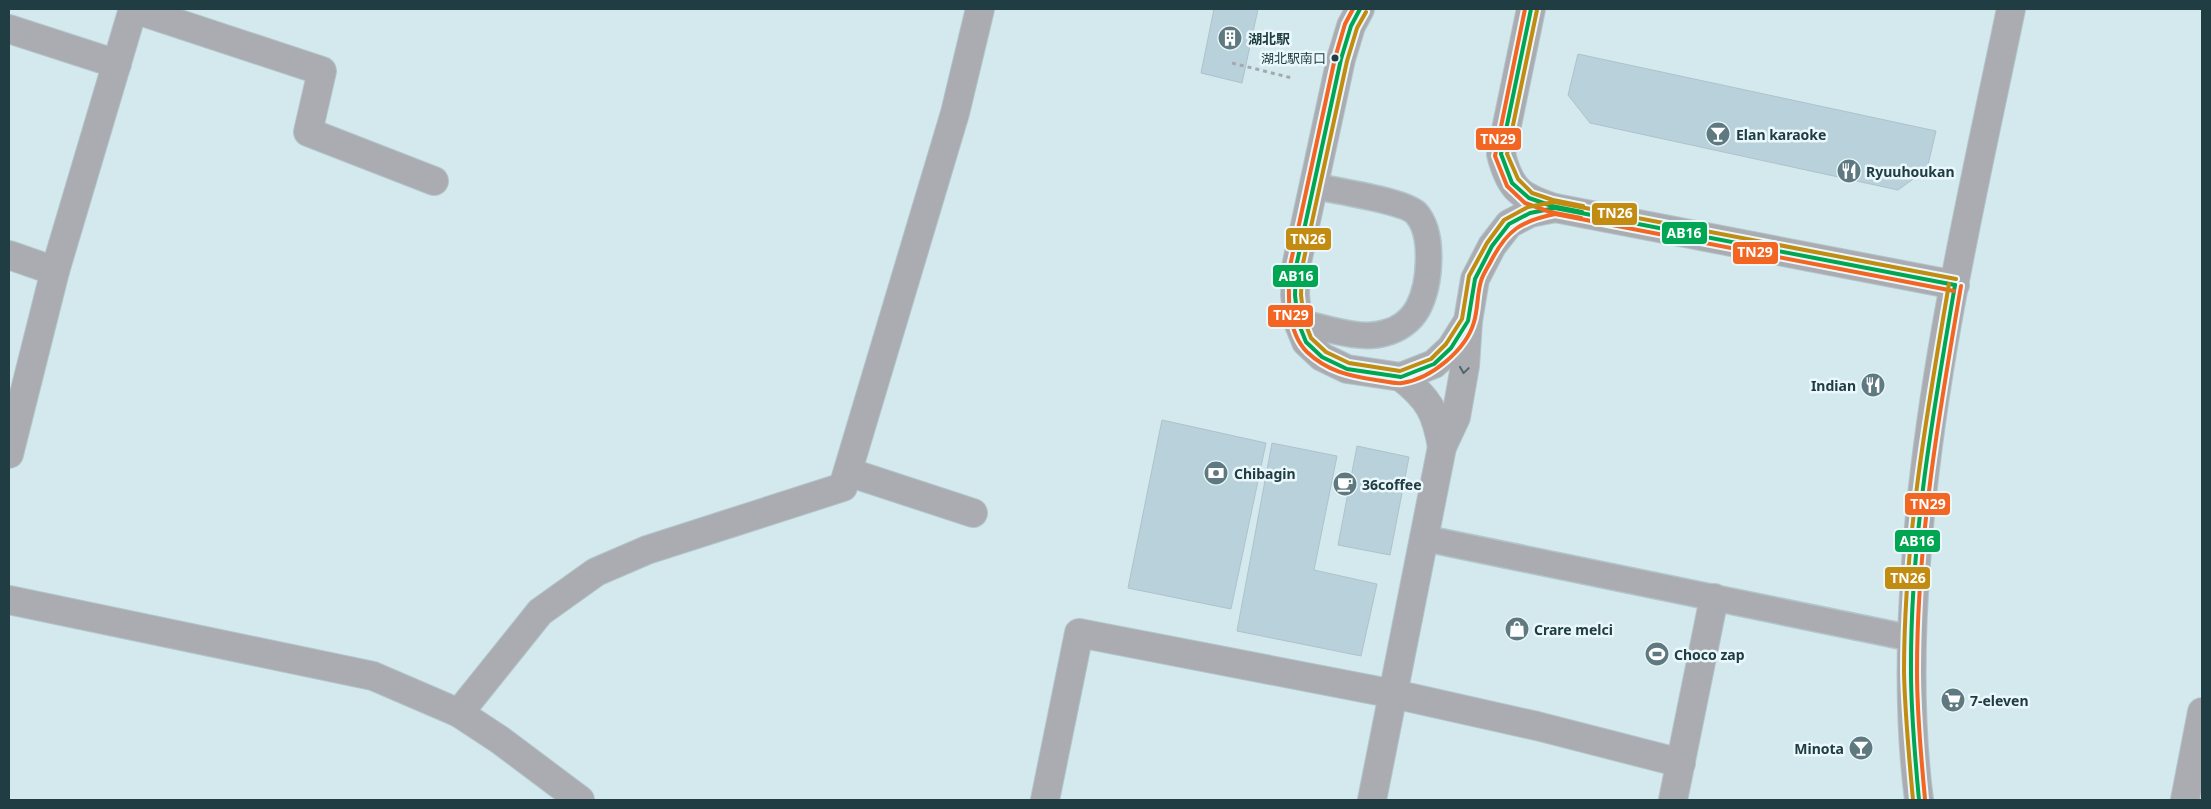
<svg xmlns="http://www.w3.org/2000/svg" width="2211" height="809" viewBox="0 0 2211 809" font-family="'Noto Sans','Noto Sans JP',sans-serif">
	<rect width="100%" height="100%" fill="#d3e9ee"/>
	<g fill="#b9d1db" stroke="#aec2cb">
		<path d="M1214,9h44l-16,74 -41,-10z"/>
		<path d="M1578,54l358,77 -9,38 -29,21 -308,-67 -22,-28z"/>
		<path d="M1162,420l104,23 -35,166 -103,-21z"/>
		<path d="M1272,443l65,13 -23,114 63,14 -16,72 -124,-25z"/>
		<path d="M1357,446l52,11 -19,98 -52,-10z"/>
	</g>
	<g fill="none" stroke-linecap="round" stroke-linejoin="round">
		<defs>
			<g id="service">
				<path d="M1298,322c26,5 61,19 87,11 13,-3 26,-12 33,-25 12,-23 17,-74 -2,-95 -12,-12 -83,-23 -103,-27"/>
				<path d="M1423,538l487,100"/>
			</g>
			<g id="minor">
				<path d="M134,9l188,62 -14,61 126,49"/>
				<path d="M9,29l108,35"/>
				<path d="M9,255l46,16"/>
				<path d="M1401,377c28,22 35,35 41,70"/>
				<path d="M9,454l46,-183 78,-262"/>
				<path d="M848,472l125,41"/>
				<path d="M9,600l364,76 86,37 41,27 80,60"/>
				<path d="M459,713l81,-101 56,-40 51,-22 196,-63 112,-374 25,-104"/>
				<path d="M1045,800l34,-167 315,61 143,32 144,37"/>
				<path d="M1372,800l70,-353 14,-30 9,-51 3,-45"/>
				<path d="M1673,800l41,-202"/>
				<path d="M2185,800l17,-88"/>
			</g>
			<g id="tertiary">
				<path d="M1360,9l-9,17 -10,33 -45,208 -1,28 3,27 8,20 16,15 25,12 54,8 33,-13 17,-16 17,-27 7,-42 17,-33 17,-22 21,-11 25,-5"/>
				<path d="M1531,9l-30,145c9,36 20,43 54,54l400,77"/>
				<path d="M1919,800c-10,-78 -9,-158 -3,-237 13,-187 57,-371 95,-554"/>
			</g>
		</defs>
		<use href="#service" stroke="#b2c5ca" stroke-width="28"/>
		<use href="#minor" stroke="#b2c5ca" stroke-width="30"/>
		<use href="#tertiary" stroke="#b2c5ca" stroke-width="30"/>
		<path stroke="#a5a9ad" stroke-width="3" stroke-dasharray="4 4" stroke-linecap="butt" d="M1232,63l60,15"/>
		<use href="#service" stroke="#aaacb1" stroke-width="25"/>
		<use href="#minor" stroke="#aaacb1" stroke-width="28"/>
		<use href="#tertiary" stroke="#aaacb1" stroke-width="28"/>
		<defs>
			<g id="bus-1">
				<path d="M1360,9l-9,17 -10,33 -45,208 -1,28 3,27 8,20 16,15 25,12 54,8 33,-13 17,-16 17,-27 7,-42 17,-33 17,-22 21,-11 25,-5 400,77"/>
				<path d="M1531,9l-30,145 11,29 17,15 23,8 30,6"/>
				<path d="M1919,800c-4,-43 -8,-85 -8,-128 -1,-130 22,-259 44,-387"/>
			</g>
			<g id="bus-2">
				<path d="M1353,9l-8,15 -10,34 -45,208c-2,27 -4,65 17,86 20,19 42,24 69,28 8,1 18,4 26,3 29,-4 64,-33 72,-61 4,-13 3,-28 7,-41 2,-7 7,-14 10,-20 16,-31 30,-40 64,-47l399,77"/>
				<path d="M1525,9l-30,147 12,30 18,17 25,9 31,6"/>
				<path d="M1925,799c-4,-42 -8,-85 -8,-128 0,-130 22,-258 44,-385"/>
			</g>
			<g id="bus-3">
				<path d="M1537,10l-30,144 11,25 14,14 21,7 30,6"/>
				<path d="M1366,12l-9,16 -10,33 -45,207 -1,27 3,25 7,18 15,14 23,11 51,8 31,-12 15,-15 16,-25 7,-43 18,-33 17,-23 24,-13 26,-5 402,77"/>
				<path d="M1913,800c-4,-43 -8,-85 -9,-128 0,-131 23,-260 45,-388"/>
			</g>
		</defs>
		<use href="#bus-1" stroke="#ebf8fb" stroke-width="8"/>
		<use href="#bus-2" stroke="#ebf8fb" stroke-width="8"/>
		<use href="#bus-3" stroke="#ebf8fb" stroke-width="8"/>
		<use href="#bus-1" stroke="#00a651" stroke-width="4"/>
		<use href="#bus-2" stroke="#f26522" stroke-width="4"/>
		<use href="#bus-3" stroke="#c18c11" stroke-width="4"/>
	</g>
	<defs><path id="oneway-chevron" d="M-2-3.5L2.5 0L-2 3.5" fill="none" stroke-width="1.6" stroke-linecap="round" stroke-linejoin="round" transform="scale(1.25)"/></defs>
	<use stroke="#50646a" href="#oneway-chevron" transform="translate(1464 370) rotate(98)"/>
	<defs>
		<symbol id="building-disc" viewBox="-11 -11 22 22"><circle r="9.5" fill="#5f7980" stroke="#ebf8fb"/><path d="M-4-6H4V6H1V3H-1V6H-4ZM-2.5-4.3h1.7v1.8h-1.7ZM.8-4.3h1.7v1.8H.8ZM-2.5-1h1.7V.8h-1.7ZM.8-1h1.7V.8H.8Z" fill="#fff"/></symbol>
		<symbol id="bar-disc" viewBox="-11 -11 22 22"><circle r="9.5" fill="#5f7980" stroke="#ebf8fb"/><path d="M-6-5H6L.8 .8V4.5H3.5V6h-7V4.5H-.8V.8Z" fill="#fff"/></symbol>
		<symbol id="restaurant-disc" viewBox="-11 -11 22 22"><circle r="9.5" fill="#5f7980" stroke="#ebf8fb"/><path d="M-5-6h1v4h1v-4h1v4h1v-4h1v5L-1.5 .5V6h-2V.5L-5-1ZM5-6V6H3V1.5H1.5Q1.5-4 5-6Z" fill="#fff"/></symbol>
		<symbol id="bank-disc" viewBox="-11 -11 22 22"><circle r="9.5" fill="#5f7980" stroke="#ebf8fb"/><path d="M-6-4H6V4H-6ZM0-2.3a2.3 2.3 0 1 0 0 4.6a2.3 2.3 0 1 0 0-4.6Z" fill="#fff"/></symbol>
		<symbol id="cafe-disc" viewBox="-11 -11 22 22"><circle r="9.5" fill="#5f7980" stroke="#ebf8fb"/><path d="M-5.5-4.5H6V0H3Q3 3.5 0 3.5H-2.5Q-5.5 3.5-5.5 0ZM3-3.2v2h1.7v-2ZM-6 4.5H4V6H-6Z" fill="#fff"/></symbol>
		<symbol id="shop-disc" viewBox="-11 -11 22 22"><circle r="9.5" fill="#5f7980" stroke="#ebf8fb"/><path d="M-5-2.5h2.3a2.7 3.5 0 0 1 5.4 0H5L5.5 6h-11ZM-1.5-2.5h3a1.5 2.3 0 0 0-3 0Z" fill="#fff"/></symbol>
		<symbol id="stadium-disc" viewBox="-11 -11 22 22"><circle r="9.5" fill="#5f7980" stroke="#ebf8fb"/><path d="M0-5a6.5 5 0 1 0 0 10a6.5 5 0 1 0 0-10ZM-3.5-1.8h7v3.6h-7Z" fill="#fff"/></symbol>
		<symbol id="supermarket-disc" viewBox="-11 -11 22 22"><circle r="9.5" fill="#5f7980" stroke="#ebf8fb"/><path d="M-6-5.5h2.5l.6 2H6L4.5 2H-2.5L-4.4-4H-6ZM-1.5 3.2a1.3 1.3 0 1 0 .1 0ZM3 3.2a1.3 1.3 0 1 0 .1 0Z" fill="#fff"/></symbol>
	</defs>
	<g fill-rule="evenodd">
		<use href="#building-disc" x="1216" y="24" width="28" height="28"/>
		<use href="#bar-disc" x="1704" y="120" width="28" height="28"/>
		<use href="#restaurant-disc" x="1835" y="157" width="28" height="28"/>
		<use href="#restaurant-disc" x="1859" y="371" width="28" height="28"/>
		<use href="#bank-disc" x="1202" y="459" width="28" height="28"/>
		<use href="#cafe-disc" x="1331" y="470" width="28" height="28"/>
		<use href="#shop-disc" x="1503" y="615" width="28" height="28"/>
		<use href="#stadium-disc" x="1643" y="640" width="28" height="28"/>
		<use href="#supermarket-disc" x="1939" y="686" width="28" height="28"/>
		<use href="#bar-disc" x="1847" y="734" width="28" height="28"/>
	</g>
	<circle fill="#203d44" stroke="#ebf8fb" stroke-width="2" cx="1335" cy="58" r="4.5"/>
	<g text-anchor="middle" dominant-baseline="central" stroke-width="5" stroke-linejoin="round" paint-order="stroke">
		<g font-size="13" fill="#203d44" stroke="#ebf8fb" text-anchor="end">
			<text x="1326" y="58">湖北駅南口</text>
		</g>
		<g font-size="14" font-weight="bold" fill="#203d44" stroke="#ebf8fb" text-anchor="start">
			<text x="1248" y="38">湖北駅</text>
			<text x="1736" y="134">Elan karaoke</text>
			<text x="1866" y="171">Ryuuhoukan</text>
			<text x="1856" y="385" text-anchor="end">Indian</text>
			<text x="1234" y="473">Chibagin</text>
			<text x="1362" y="484">36coffee</text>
			<text x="1534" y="629">Crare melci</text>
			<text x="1674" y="654">Choco zap</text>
			<text x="1970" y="700">7-eleven</text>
			<text x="1844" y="748" text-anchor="end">Minota</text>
		</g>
	</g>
	<g stroke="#ebf8fb" stroke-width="2">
		<rect x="1475" y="127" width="47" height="24" rx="5" fill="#f26522"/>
		<rect x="1591" y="202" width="47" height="24" rx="5" fill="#c18c11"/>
		<rect x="1661" y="221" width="47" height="24" rx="5" fill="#00a651"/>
		<rect x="1285" y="227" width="47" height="24" rx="5" fill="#c18c11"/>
		<rect x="1732" y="241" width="47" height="24" rx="5" fill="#f26522"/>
		<rect x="1272" y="264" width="47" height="24" rx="5" fill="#00a651"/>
		<rect x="1267" y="304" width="47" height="24" rx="5" fill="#f26522"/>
		<rect x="1904" y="492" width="47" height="24" rx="5" fill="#f26522"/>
		<rect x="1894" y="529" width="47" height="24" rx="5" fill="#00a651"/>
		<rect x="1884" y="566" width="47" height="24" rx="5" fill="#c18c11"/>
	</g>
	<g font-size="14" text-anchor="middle" font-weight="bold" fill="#fff">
		<text x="1498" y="144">TN29</text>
		<text x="1615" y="218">TN26</text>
		<text x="1684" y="238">AB16</text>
		<text x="1308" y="244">TN26</text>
		<text x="1755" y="257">TN29</text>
		<text x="1296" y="281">AB16</text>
		<text x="1291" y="320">TN29</text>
		<text x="1928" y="509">TN29</text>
		<text x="1917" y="546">AB16</text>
		<text x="1908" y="583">TN26</text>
	</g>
	<rect width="2211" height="809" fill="none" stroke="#203d44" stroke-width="20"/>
</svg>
